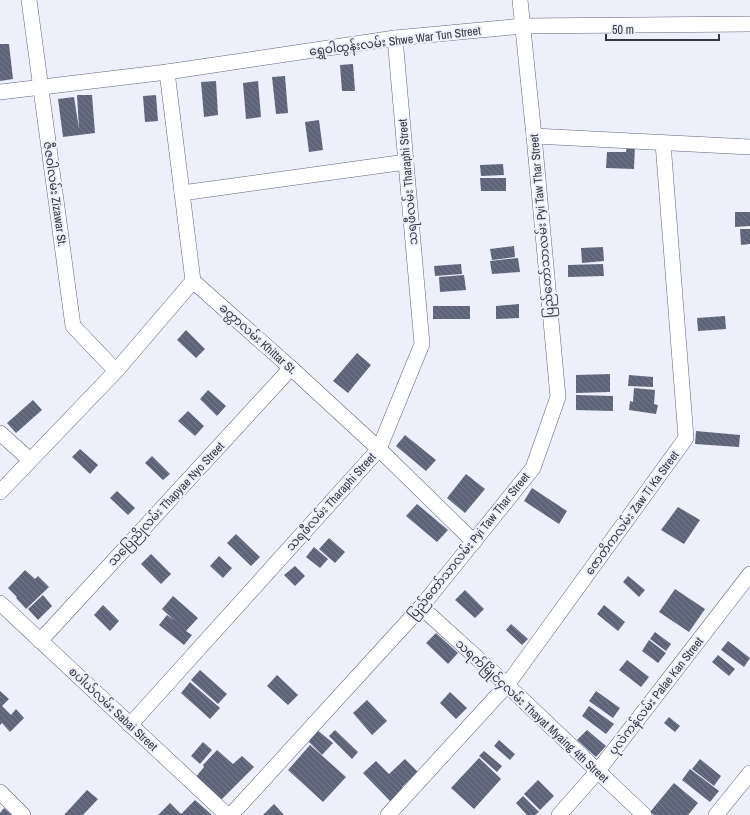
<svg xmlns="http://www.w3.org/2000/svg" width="750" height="815" viewBox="0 0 750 815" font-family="'Archivo Narrow','Noto Sans Myanmar',sans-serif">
	<defs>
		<pattern id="building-back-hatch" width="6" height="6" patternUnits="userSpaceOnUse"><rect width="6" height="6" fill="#5d6379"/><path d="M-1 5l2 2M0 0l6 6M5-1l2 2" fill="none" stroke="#767b8c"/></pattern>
	</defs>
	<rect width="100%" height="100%" fill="#edf0fb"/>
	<g fill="url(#building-back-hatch)">
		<path d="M0,44h9l4,35 -13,2z"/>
		<path d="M353,64l2,27h-13l-2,-26z"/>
		<path d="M285,76l3,37 -12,1 -4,-37z"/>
		<path d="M216,81l2,34 -14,2 -3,-35z"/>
		<path d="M258,81l3,36 -15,2 -3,-36z"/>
		<path d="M77,95h15l3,38 -32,4 -5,-38 16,-2 5,32z"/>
		<path d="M156,95l2,26 -13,1 -2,-26z"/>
		<path d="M319,120l4,30 -14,2 -4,-30z"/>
		<path d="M627,145h8l-1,24 -28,-1 1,-16h19z"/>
		<path d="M503,164l1,11 -23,1 -1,-11z"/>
		<path d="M480,178h26v13h-25z"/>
		<path d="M735,212h15v14l-15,1z"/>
		<path d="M740,229h10v15l-9,1z"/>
		<path d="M514,246l1,11 -23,3 -2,-11z"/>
		<path d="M603,247l1,14 -22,2 -1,-15z"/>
		<path d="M518,258l2,14 -28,2 -2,-13z"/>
		<path d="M461,264l1,10 -27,2 -1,-10z"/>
		<path d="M603,264l1,12 -36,1v-12z"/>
		<path d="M464,275l2,15 -26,2 -1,-15z"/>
		<path d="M519,304v14l-23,1v-13z"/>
		<rect x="433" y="306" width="37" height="13"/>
		<path d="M725,316l1,13 -28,2 -1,-13z"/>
		<path d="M186,330l19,19 -9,9 -19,-18z"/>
		<path d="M357,353l14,12 -23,28 -15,-12z"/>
		<path d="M610,374v18l-34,1v-18z"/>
		<path d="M629,375l24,2v10l-25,-1z"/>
		<path d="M634,388l21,2 -1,14 4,1 -2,9 -27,-4 1,-9 3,1z"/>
		<path d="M208,390l18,16 -9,10 -17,-17z"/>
		<path d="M576,395l37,1v15l-37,-1z"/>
		<path d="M33,400l9,10 -26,23 -9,-10z"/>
		<path d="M188,411l16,15 -9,10 -17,-15z"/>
		<path d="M696,431l44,4 -1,12 -44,-3z"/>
		<path d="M405,435l31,25 -10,11 -30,-25z"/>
		<path d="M80,449l18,16 -8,9 -18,-17z"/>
		<path d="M152,456l18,18 -7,6 -18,-17z"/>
		<path d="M466,474l19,15 -20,24 -18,-15z"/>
		<path d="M532,488l35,23 -8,13 -35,-23z"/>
		<path d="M117,491l18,17 -7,7 -18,-17z"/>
		<path d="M417,504l31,26 -11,12 -31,-26z"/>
		<path d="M678,507l22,13 -16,24 -23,-14z"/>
		<path d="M236,534l24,23 -9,9 -24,-23z"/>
		<path d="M329,538l16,14 -10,11 -16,-14z"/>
		<path d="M314,547l14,12 -8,9 -14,-11z"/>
		<path d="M151,554l20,20 -10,10 -20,-20z"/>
		<path d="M219,556l13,12 -9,10 -13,-12z"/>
		<path d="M295,566l10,10 -10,10 -11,-11z"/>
		<path d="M25,570l10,9 3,-3 11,11 -23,22 -10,-11 1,-1 -9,-9z"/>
		<path d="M628,576l17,14 -6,7 -16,-15z"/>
		<path d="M675,589l30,20 -16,23 -30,-20z"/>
		<path d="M465,590l19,19 -9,9 -20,-18z"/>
		<path d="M43,595l9,11 -14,14 -10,-11z"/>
		<path d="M173,596l25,22 -12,13 6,4 -8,10 -25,-20 8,-10 8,6 -13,-12z"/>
		<path d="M103,605l16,16 -9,10 -16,-16z"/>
		<path d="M604,605l21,17 -7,9 -21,-17z"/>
		<path d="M511,624l17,15 -6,6 -16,-15z"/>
		<path d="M655,632l16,12 -5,7 -16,-12z"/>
		<path d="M436,633l22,20 -10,11 -22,-21z"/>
		<path d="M649,640l17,13 -8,10 -16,-12z"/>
		<path d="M728,641l22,17 -6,9 -23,-17z"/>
		<path d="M718,655l17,14 -6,7 -17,-14z"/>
		<path d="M627,660l22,17 -8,10 -22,-17z"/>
		<path d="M200,670l27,24 -9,10 -27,-24z"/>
		<path d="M277,675l21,20 -10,10 -21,-19z"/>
		<path d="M190,682l30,26 -10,11 -29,-26z"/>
		<path d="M0,691l9,8 -7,7 9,9 5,-6 8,9 -14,14 -8,-9 -2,2z"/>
		<path d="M596,691l24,17 -7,10 -24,-17z"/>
		<path d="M450,692l17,16 -11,11 -16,-16z"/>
		<path d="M367,700l20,21 -15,14 -19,-22z"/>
		<path d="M589,706l25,18 -8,10 -24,-18z"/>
		<path d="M669,717l11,9 -5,6 -11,-9z"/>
		<path d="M317,730l16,13 -11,12 -15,-15z"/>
		<path d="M335,730l23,22 -6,7 -23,-23z"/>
		<path d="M587,730l19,16 -10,11 -19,-17z"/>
		<path d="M499,740l16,14 -5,6 -16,-14z"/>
		<path d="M203,742l9,8 -12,14 -9,-8z"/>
		<path d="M310,745l36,32 -23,25 -35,-32z"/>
		<path d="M217,750l16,14 9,-8 12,11 -34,34 -25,-23 9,-11 -1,-2z"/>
		<path d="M484,751l18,15 -5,6 -18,-16z"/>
		<path d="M479,758l22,21 -27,30 -23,-21z"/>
		<path d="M405,759l13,13 -16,15 2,2 -13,13 -28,-29 13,-12 13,13z"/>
		<path d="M700,759l21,17 -7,10 -22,-17z"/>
		<path d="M690,769l29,22 -9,11 -28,-22z"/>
		<path d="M538,780l16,16 -14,14 -16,-16z"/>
		<path d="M674,783l24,20 -10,12h-34l-4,-3z"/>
		<path d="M87,790l11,9 -15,16h-19z"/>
		<path d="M523,796l16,16 -4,3h-8l-11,-12z"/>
		<path d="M195,800l17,15h-54l12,-12 11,11z"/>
		<path d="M274,804l10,11h-21z"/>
		<path d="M4,808l8,7h-12v-2z"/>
	</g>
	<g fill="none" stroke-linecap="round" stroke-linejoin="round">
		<defs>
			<g id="street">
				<path d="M29,0l44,326 43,45"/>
				<path d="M167,72l26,209 98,87 88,81 95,93"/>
				<path d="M0,92l167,-20 228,-34 128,-12 227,-2"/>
				<path d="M534,136l216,11"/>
				<path d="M182,193l224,-31"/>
				<path d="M0,433l30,27"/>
				<path d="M0,492l116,-121 77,-90"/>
				<path d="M0,603l227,212"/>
				<path d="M421,607l86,78 137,130"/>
				<path d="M40,641l251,-273"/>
				<path d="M130,725l249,-276 43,-105 -27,-306"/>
				<path d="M0,792l23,23"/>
				<path d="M231,815l190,-208 112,-139 25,-71 -24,-261 -14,-136"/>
				<path d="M388,815l119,-130 179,-247 -23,-295"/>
				<path d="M559,815l38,-43 153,-198"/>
				<path d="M716,815l34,-42"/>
			</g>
		</defs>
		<use href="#street" stroke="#5e657b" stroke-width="16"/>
		<use href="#street" stroke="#fff" stroke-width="15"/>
	</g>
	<g text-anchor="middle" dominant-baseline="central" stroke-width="4" stroke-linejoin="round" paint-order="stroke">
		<g font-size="12" fill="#33353f" stroke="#edf0fb">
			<text transform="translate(395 41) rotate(-7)">ရွှေဝါထွန်းလမ်း Shwe War Tun Street</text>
			<text transform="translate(408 182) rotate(-95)">သရဖီလမ်း Tharaphi Street</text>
			<text transform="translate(55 194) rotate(82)">ဇီဇဝါလမ်း Zizawar St.</text>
			<text transform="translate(542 226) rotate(-95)">ပြည်တော်သာလမ်း Pyi Taw Thar Street</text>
			<text transform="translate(258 339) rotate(42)">ခတ္တာလမ်း Khittar St.</text>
			<text transform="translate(331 502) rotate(-48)">သရဖီလမ်း Tharaphi Street</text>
			<text transform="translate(166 504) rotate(-47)">သပြေညိုလမ်း Thapyae Nyo Street</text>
			<text transform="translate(632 513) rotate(-54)">ဇောတိကလမ်း Zaw Ti Ka Street</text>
			<text transform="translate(469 546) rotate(-51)">ပြည်တော်သာလမ်း Pyi Taw Thar Street</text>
			<text transform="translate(656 696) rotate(-52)">ပုလဲကန်လမ်း Palae Kan Street</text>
			<text transform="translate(113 709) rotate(43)">စပါယ်လမ်း Sabai Street</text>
			<text transform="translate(532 711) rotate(43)">သရက်မြိုင်၄လမ်း Thayat Myaing 4th Street</text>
		</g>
	</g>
	<path d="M606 34v6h113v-6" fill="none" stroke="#33353f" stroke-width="2"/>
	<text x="612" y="34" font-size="12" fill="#33353f" stroke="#edf0fb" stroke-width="3" paint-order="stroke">50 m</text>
</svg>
